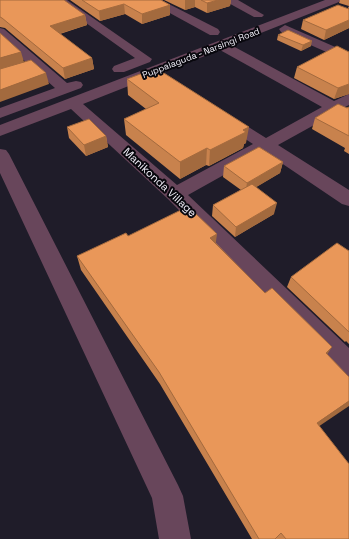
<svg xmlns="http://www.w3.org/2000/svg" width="349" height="539" viewBox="0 0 349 539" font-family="'Space Grotesk',sans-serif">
	<rect width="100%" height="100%" fill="#1f1c29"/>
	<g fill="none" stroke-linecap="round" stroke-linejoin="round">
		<g fill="#68465b" fill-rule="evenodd">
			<path d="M54,0h13l85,59 -2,3 -26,10h-10l-2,-3 2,-3 21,-8z"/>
			<path d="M146,0h15l57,29 2,3 -2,3h-8z"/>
			<path d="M223,0h15l26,15 -2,2h-8z"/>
			<path d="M325,0h16l-2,2 -108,43 103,56 15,-7v11l-4,2 4,2v7l-5,2 -10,-4 -56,31 71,45v16l-7,-2 -77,-52 -77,43 161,153v29l-9,-4 -172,-174 -97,-90 -71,27v-11zM220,50l102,57 -56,31 -38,-24h-12l-2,3 2,3 37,24 -76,41 -94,-81z"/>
			<path d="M285,25l64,28v9l-68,-30 -2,-3z"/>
			<path d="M0,28l4,1 63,54 9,-2 5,1 2,3 -2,3 -81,30v-10l55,-20 -55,-49z"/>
			<path d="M0,149l6,1 3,4 169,331 5,11 8,43h-32l-7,-41 -152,-325z"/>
		</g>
	</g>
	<g fill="#c8824d">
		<path d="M0,0l85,15 2,10 -27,9 32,24 2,11 -29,10 -60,-51 -5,-1z"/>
		<path d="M70,0h91l9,5v10l-28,9 -17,-10 -25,7z"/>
		<path d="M164,0h67l-1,6 -23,7 -12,-6 -10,3z"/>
		<path d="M340,0h9v9l-1,-1 1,-2 -10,-3z"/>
		<path d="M349,9v19l-25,12 -23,-11 2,-9z"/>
		<path d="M278,35l33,11 -10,5 -24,-11z"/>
		<path d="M349,52v42l-15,5 -40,-21 3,-11z"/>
		<path d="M127,79l119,64 -2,1 -1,4 -34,18 -3,-1 -26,14 -54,-44 -2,-16 22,-10 -18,-14z"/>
		<path d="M349,105v49l-5,-3 1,-3 -33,-19 3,-11 34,-11z"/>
		<path d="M67,127l39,9 2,11 -22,9 -17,-18z"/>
		<path d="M283,162l-3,11 -24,14 18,27 -39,23 -23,-21 1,-11 28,-15 -18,-13 1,-11z"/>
		<path d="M128,236l88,7 49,50 62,62 -8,71 30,113h-97l-92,-155 -79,-114 -4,-14z"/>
		<path d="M349,251v93l-3,-3 -1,1 -58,-55 4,-10z"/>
	</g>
	<g fill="#a36a3e">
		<path d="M185,0h10v7l-10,3z"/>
		<path d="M218,0h13l-1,6 -23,7v-10z"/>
		<path d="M124,4l1,10 -25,7 -1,-10z"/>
		<path d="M170,5v10l-28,9v-10z"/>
		<path d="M85,15l2,10 -35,11 -2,-10z"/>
		<path d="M349,20v8l-25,12 2,-10z"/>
		<path d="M312,41l-1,5 -10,5 2,-6z"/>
		<path d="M21,52l3,10 -24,8v-12z"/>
		<path d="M92,58l2,11 -29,10 -2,-11z"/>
		<path d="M46,73l3,11 -49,18v-12z"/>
		<path d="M349,84v10l-15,5 4,-11z"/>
		<path d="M249,127l-3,16 -2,1 -1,4 -34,18 1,-16z"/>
		<path d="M106,136l2,11 -22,9 -2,-11z"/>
		<path d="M207,148l-1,17 -26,14v-17z"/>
		<path d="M283,162l-3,11 -35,21 2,-11z"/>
		<path d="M277,203l-3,11 -39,23 1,-10z"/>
		<path d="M217,234l-2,15 -5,-11z"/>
		<path d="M332,347l-8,12 2,-6z"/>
		<path d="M349,401v5l-40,27 8,-10z"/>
	</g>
	<g fill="#e99759" stroke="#a36a3e">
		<path d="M0,0h64l21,15 -35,11 42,32 -29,10 -61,-50 -2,-1z"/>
		<path d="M82,0h79l9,5 -28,9 -18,-10 -25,7z"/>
		<path d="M201,0h17l-11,3z"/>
		<path d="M338,5l11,4v11l-23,10 -23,-10z"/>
		<path d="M288,30l24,11 -9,4 -25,-10z"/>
		<path d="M0,33l21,19 -21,6z"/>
		<path d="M337,46l12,6v32l-11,4 -41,-21z"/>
		<path d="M31,60l15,13 -46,17v-21z"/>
		<path d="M156,68l93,59 -6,3 3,2 -36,18 -3,-2 -27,14 -56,-43 35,-16 -32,-24z"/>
		<path d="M338,104l9,4 2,-1v29l-34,-18z"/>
		<path d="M89,119l17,17 -22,9 -17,-18z"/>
		<path d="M259,147l24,15 -36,21 -23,-17z"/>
		<path d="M252,184l25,19 -41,24 -23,-22z"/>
		<path d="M183,209l5,6 6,-3 23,22 -7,4 55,55 7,-5 60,59 -6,6 23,24v24l-32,22 32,41v75h-63l-5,-6 -6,6h-16l-100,-167 -82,-116 49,-23 2,3z"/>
		<path d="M337,243l12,8v81l-58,-55z"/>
	</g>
	<g text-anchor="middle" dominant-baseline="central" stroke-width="4" stroke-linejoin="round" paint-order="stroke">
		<g font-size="9" fill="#f5f3fc" stroke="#08070d">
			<text transform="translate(201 53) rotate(-21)">Puppalaguda - Narsingi Road</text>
		</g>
		<g font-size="11" fill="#f5f3fc" stroke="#08070d">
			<text transform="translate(160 182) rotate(43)">Manikonda Village</text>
		</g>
	</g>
</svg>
